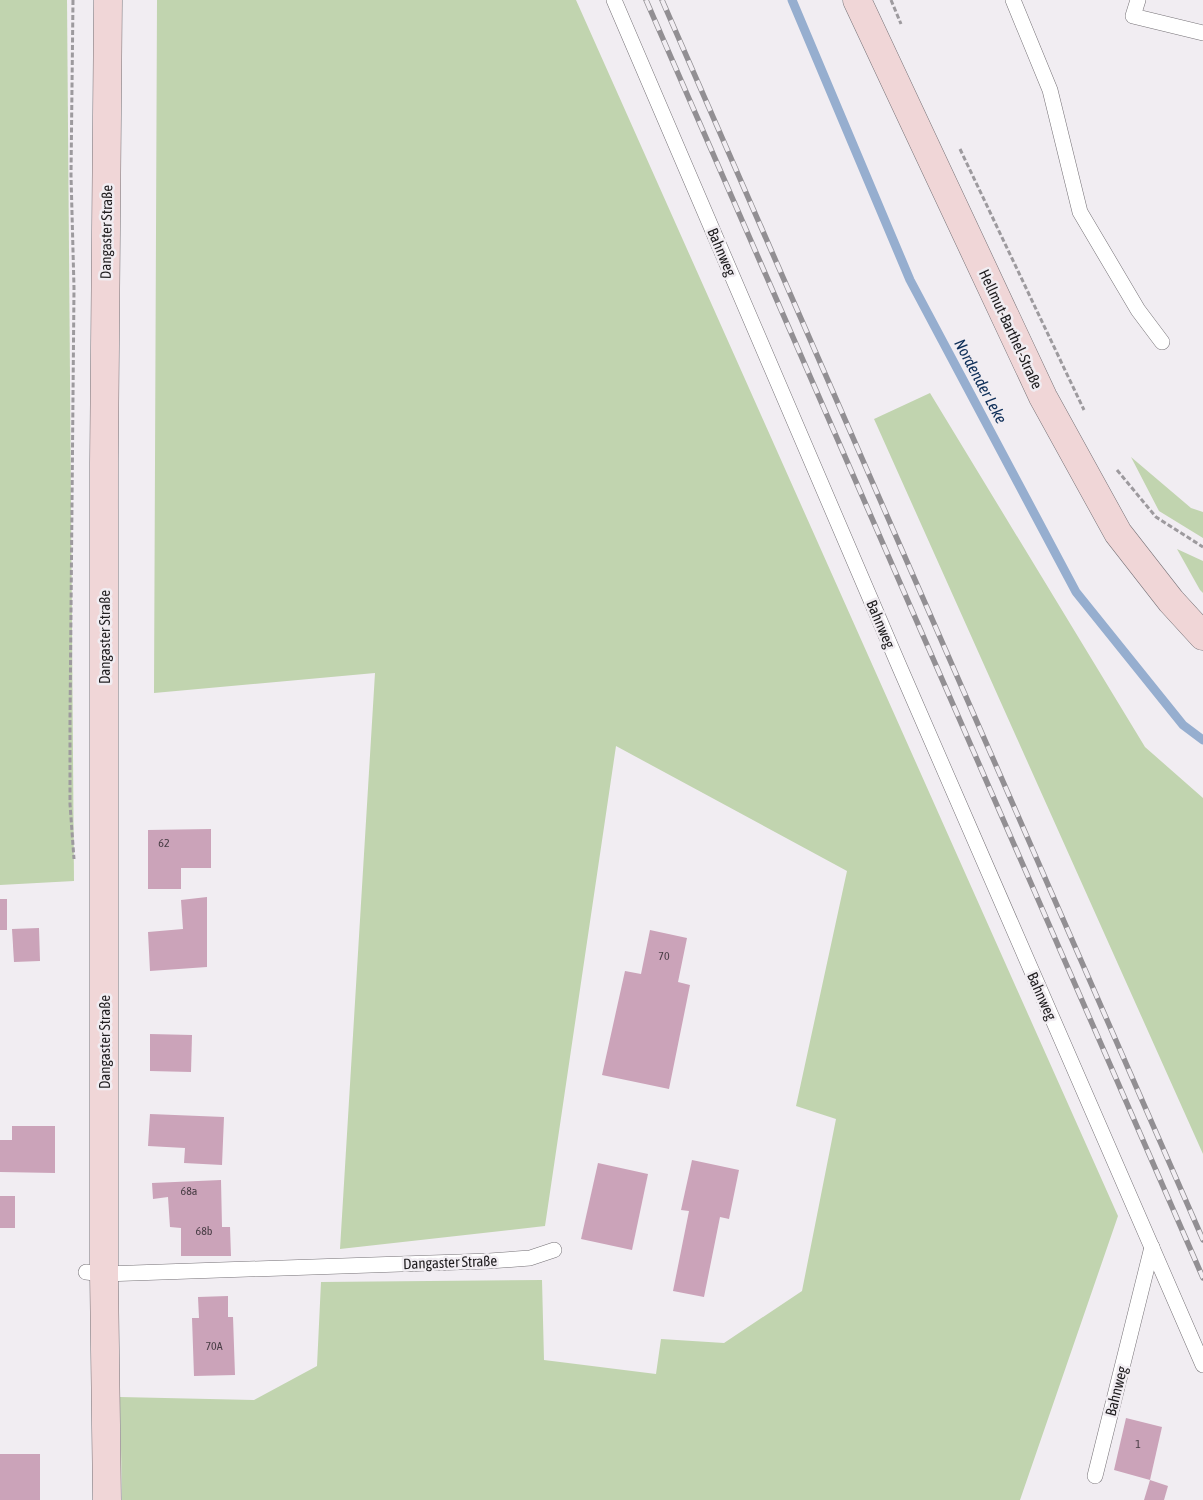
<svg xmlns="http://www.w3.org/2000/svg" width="1203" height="1500" viewBox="0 0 1203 1500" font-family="'Asap Condensed',sans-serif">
	<rect width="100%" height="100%" fill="#f1edf2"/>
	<g fill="#c1d4af">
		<path d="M0,0h67l7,881 -74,4z"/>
		<path d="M157,0h419l542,1216 -98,284h-898l-2,-103 134,3 63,-34 4,-84 221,-2 2,80 112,14 5,-35 63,4 78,-52 34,-172 -40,-13 51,-235 -231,-125 -71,480 -205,23 35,-576 -221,20z"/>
		<path d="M930,393l215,354 58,51v356l-329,-735z"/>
		<path d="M1131,457l60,51 12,4v26l-44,-27z"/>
		<path d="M1177,549l26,12v32l-3,-3z"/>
	</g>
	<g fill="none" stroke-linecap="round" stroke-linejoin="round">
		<path stroke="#96aecf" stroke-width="9" d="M792,0l118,280 166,312 107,133 20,15"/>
	</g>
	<g fill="#cba3b9">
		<path d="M211,829v39h-30v21h-33v-59z"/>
		<path d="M207,897v70l-57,4 -2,-39 35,-3 -2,-29z"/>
		<rect x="0" y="899" width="7" height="31"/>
		<path d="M39,928l1,33 -26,1 -2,-33z"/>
		<path d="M650,930l37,8 -9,44 12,3 -21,104 -67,-14 23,-104 16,3z"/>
		<path d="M150,1034l42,1 -1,37 -41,-1z"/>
		<path d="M150,1114l74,3 -2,48 -38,-2 1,-15 -37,-2z"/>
		<path d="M12,1126h43v47l-55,-1v-32h12z"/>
		<path d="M692,1160l47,10 -10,49 -9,-2 -16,80 -31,-6 16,-80 -8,-1z"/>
		<path d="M598,1163l50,11 -16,76 -51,-11z"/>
		<path d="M221,1180l1,47h8l1,29h-50v-28l-11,-1 -2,-30 -15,2 -1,-16z"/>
		<rect x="0" y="1196" width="15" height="32"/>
		<path d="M228,1296v21h5l2,58 -41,1 -2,-58h7l-1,-21z"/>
		<path d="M1126,1418l36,9 -12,53 -36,-10z"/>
		<rect x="0" y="1454" width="40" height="46"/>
		<path d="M1150,1480l18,6 -4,14h-20z"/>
	</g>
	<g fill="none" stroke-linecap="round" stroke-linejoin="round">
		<defs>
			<g id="lane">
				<path d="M614,0l286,668 303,697"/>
				<path d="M1013,0l37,90 30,122 58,98 24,32"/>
				<path d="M1138,0l-5,16 70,17"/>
				<path d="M86,1272l18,2 385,-13 41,-3 24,-8"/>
				<path d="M1095,1476l57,-229"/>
			</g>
			<g id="secondary">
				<path d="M857,0l186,397 75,136 53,68 32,35"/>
				<path d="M107,1500l-3,-226v-812l4,-462"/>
			</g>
		</defs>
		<use href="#lane" stroke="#767277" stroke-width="16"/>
		<use href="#secondary" stroke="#767277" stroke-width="29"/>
		<g stroke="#9d9a9e" stroke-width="3" stroke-dasharray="5 2.5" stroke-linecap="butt">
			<path d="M73,0l-2,175 3,113 -4,432v84l4,55"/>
			<path d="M891,0l10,24"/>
			<path d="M960,149l124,261"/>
			<path d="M1117,470l39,47 47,30"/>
		</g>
		<use href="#lane" stroke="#fff" stroke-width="15"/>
		<use href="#secondary" stroke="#f0d6d7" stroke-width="28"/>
		<defs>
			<g id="rail">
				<path d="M646,0l557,1278"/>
				<path d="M662,0l541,1240"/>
			</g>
		</defs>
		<use href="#rail" stroke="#928f93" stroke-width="5.5"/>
		<use href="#rail" stroke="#f1edf2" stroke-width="4" stroke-dasharray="11" stroke-linecap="butt"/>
	</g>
	<g text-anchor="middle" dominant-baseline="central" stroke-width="5" stroke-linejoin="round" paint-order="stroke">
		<g font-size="12" fill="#4a3e46">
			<text x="164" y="843">62</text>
			<text x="664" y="956">70</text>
			<text x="189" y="1191">68a</text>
			<text x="204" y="1231">68b</text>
			<text x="214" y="1346">70A</text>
			<text x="1138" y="1444">1</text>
		</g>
		<g font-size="15" fill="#1f1d1f" stroke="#f1edf2">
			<text transform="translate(106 232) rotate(-89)">Dangaster Straße</text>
			<text transform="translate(722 252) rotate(67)">Bahnweg</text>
			<text transform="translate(1011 329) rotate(65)">Hellmut-Barthel-Straße</text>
			<text transform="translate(881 624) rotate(67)">Bahnweg</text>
			<text transform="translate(104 637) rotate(-90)">Dangaster Straße</text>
			<text transform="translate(1042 996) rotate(66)">Bahnweg</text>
			<text transform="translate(104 1042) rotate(-90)">Dangaster Straße</text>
			<text transform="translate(450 1262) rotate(-2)">Dangaster Straße</text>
			<text transform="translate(1116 1391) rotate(-76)">Bahnweg</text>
		</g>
		<g font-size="16" font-style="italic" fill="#0d2e58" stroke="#f1edf2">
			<text transform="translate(981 381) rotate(62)">Nordender Leke</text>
		</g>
	</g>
</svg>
